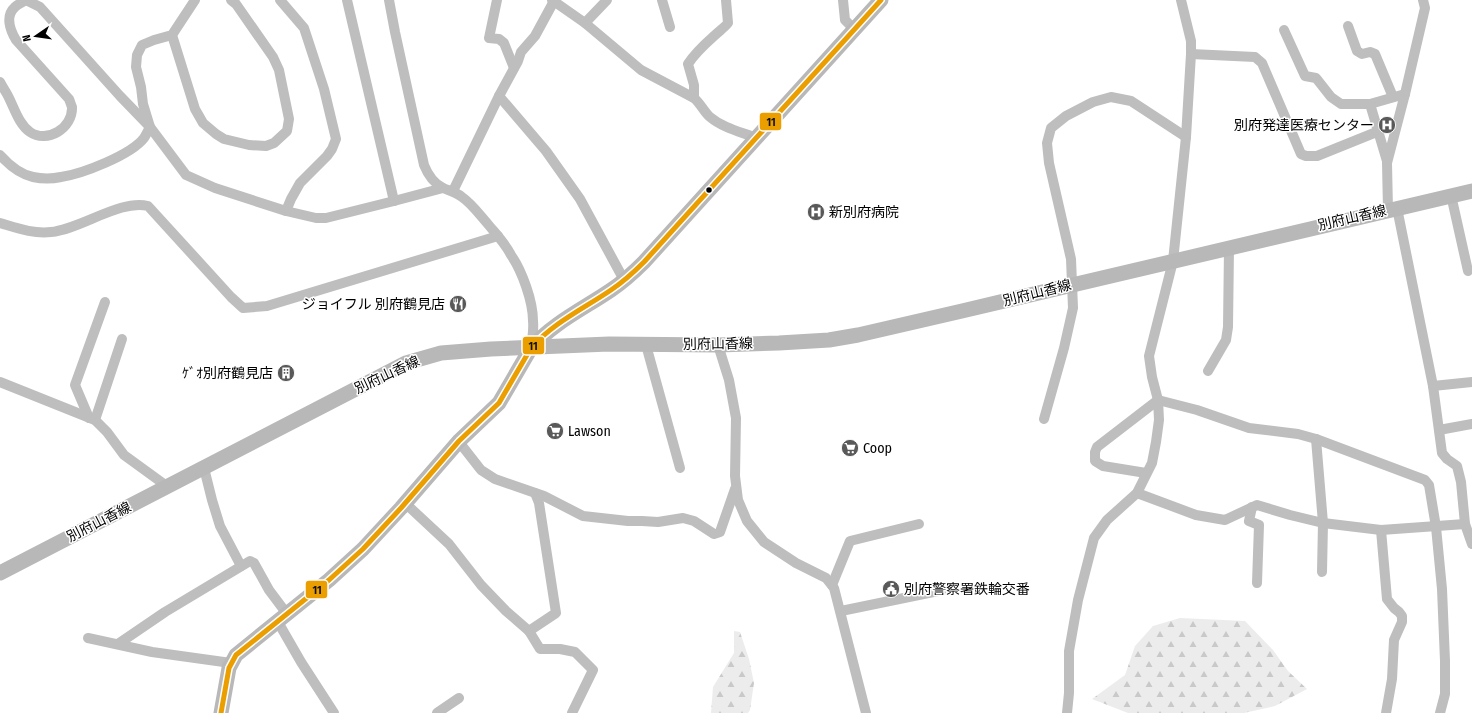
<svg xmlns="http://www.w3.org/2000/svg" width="1472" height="713" viewBox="0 0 1472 713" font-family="'Fira Sans Condensed','Noto Sans JP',sans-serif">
	<defs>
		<pattern id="forest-firs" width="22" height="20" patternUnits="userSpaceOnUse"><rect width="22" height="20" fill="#ececec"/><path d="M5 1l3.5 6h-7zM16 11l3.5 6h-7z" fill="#c9c9c9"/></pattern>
	</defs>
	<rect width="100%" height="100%" fill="#fff"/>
	<g fill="url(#forest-firs)">
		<path d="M1180,618l65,3 28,29 15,21 19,18 -32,17 -31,7h-116l-36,-14 33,-24 10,-29 18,-20z"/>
		<path d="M734,631l6,1 9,27 5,24 -4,27 -2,3h-37l2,-26 21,-34z"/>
	</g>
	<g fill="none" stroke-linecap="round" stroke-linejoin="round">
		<g stroke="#bebebe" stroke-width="10">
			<path d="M26,0l14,7 80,89 30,31 36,48 29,13 71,23 30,7h10l68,-17 49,-13"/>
			<path d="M280,0l24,28 20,61 12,50 -4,10 -5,7 -27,27 -9,16 -5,12"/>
			<path d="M347,0l47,201"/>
			<path d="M389,0l6,32 29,133c4,10 9,18 19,23 7,3 13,4 19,9 10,7 17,17 25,26 8,10 18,20 24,32 11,16 22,46 22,66 1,9 -1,18 -2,27"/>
			<path d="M497,0l-8,38 10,1 5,4 10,25"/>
			<path d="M552,0l33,23 56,47 53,28c7,6 10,14 16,19 13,11 31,15 46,21"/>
			<path d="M662,0l8,27"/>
			<path d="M843,0l2,20 10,10"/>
			<path d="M585,23l22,-23"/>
			<path d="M1348,26l9,25 5,3 8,-2 5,2 18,43"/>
			<path d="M1284,30l21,46 11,2 15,19 10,7h29l35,-10"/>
			<path d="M172,35l23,74 8,14 13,11 8,5 25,6 17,1 8,-3 13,-12 2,-12 -10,-49 -6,-13 -37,-53 -5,-4"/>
			<path d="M1191,54l64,3 7,6 39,91 5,2h11l62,-25"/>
			<path d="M0,82c3,6 7,11 9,16 6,12 10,26 21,34 17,12 43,-4 42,-25 -1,-2 -2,-6 -3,-8l-53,-59c-6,-10 -11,-24 -1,-33 3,-3 8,-5 11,-7"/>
			<path d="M499,96l47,55 34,48 44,81"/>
			<path d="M694,98v-13l-6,-21c7,-11 17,-20 26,-28 5,-5 10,-8 14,-13l-2,-23"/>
			<path d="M1370,104l17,57"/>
			<path d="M0,155c9,10 19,19 33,22 9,2 19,2 28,0 21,-3 70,-22 83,-39 2,-3 4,-7 6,-11l-7,-23 -2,-17 -5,-20 1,-12 5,-10 12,-5 18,-5 23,-35"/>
			<path d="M453,191l46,-95 19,-35 3,-9 14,-16 19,-35"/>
			<path d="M1451,195l17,76"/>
			<path d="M1397,208l36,178 9,67 5,6 10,7 4,16 4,42 7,20"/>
			<path d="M1388,210l-1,-47 18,-69 20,-86 -2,-8"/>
			<path d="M0,223c17,5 33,11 51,9 30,-3 69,-33 97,-26l83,91 12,11 24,-2 231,-70"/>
			<path d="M646,345l34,123"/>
			<path d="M718,345l11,35 7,38 -1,58 3,24 9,21 17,21 32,21 30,15 8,10 32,125"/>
			<path d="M1208,371l18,-31 2,-13 1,-79"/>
			<path d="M0,382l95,38 12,12 17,23 44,32"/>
			<path d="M1433,386l39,-4"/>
			<path d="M1158,400l39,10 52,18 49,6 18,5 109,41 4,5 7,42 6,62 3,72v33l-5,19"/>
			<path d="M89,418l-14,-33 30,-83"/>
			<path d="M1044,419l20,-71 9,-40 -2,-49 -22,-96 -2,-20 4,-15 15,-12 27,-14 18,-5 20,4 55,36"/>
			<path d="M95,420l27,-81"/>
			<path d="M1439,430l33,-6"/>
			<path d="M1316,439l7,84 -1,49"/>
			<path d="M463,447l18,23 14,9 49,17 39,20 45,5h14l16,1 25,-4 11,3 20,13 6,-2 15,-43"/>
			<path d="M204,468l8,32 8,26 21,40"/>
			<path d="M1146,473l-43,-7 -8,-5v-9l2,-5 61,-47"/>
			<path d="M1137,493l59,22 29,5 32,-15 33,10 33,8 58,7 84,-6"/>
			<path d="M405,503l44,41 32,41 25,26 23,20 11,18h20l15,3 18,18 -21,43"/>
			<path d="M1252,507l-3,14 10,4 -2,58"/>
			<path d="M1381,530l6,69 7,9 5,4 3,4v6l-8,18 -2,39 -6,34"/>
			<path d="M832,585l18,-44 69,-17"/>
			<path d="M841,611l102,-21"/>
			<path d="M278,622l23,40 33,51"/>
			<path d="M529,631l27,-18 -17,-110 -4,-10"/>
			<path d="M88,638l64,14 79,11"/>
			<path d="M118,644l47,-32 85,-51 4,2 15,27 18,24"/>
			<path d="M437,713l22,-15"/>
			<path d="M1067,713l2,-20v-42l9,-51 16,-62 13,-18 30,-27 15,-30 4,-21 3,-22 -1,-20 -6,-23 -3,-21 24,-95 13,-124 5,-83v-13l-10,-41"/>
		</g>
		<g stroke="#b8b8b8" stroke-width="15">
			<path d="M0,573l406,-210 35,-10 50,-4 118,-5 109,1 61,-2 50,-3 29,-5 104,-24 510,-120"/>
			<path d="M221,713l8,-45 7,-13 93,-75 34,-31 38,-41 58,-67 40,-38 32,-55c22,-25 52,-39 80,-58 12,-8 22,-17 33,-28l237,-262"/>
		</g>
		<defs>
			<path id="bus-1" d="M221,713l8,-45 7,-13 93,-75 34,-31 38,-41 58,-67 40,-38 32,-55c22,-25 52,-39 80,-58 12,-8 22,-17 33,-28l237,-262"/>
		</defs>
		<use href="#bus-1" stroke="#fff" stroke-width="8"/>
		<use href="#bus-1" stroke="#eb9e00" stroke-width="5"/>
	</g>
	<defs>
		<symbol id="hospital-disc" viewBox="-11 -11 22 22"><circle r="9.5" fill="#595959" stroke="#fff"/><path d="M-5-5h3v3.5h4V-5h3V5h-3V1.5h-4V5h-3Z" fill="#fff"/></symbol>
		<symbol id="restaurant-disc" viewBox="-11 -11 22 22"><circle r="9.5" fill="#595959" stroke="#fff"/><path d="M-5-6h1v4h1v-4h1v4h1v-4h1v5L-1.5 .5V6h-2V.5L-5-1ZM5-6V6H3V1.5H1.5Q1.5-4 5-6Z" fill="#fff"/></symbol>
		<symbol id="building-disc" viewBox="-11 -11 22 22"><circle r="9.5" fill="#595959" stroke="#fff"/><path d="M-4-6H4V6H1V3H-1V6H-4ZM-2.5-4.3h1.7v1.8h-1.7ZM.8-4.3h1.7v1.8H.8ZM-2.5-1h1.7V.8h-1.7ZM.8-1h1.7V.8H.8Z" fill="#fff"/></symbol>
		<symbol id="supermarket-disc" viewBox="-11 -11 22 22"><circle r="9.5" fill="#595959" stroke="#fff"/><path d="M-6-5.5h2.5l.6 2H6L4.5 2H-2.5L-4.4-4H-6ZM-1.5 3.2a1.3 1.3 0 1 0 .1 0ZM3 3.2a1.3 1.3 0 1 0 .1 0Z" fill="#fff"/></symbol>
		<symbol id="civic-disc" viewBox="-11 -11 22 22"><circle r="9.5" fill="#595959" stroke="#fff"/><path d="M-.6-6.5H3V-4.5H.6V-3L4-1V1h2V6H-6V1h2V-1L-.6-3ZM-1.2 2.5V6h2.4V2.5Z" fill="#fff"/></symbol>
	</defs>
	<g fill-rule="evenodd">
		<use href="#hospital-disc" x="1377" y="115" width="20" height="20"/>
		<use href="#hospital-disc" x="806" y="202" width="20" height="20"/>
		<use href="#restaurant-disc" x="448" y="294" width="20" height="20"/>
		<use href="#building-disc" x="276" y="363" width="20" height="20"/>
		<use href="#supermarket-disc" x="545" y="421" width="20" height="20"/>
		<use href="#supermarket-disc" x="840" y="438" width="20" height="20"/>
		<use href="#civic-disc" x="881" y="579" width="20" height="20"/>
	</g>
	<circle fill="#000" stroke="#fff" stroke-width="1.5" cx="709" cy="190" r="3.5"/>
	<g text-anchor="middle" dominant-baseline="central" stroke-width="3" stroke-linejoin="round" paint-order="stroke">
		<g font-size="14" fill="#000" stroke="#fff" text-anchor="start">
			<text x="1374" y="125" text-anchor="end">別府発達医療センター</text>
			<text x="829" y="212">新別府病院</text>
			<text x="445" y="304" text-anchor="end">ジョイフル 別府鶴見店</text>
			<text x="273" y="373" text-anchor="end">ｹﾞｵ別府鶴見店</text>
			<text x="568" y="431">Lawson</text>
			<text x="863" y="448">Coop</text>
			<text x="904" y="589">別府警察署鉄輪交番</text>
		</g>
		<g font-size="14" fill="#000" stroke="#fff">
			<text transform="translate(1352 218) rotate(-13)">別府山香線</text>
			<text transform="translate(1037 293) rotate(-14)">別府山香線</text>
			<text transform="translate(718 344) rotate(-1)">別府山香線</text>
			<text transform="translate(387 375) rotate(-25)">別府山香線</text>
			<text transform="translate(99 522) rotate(-27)">別府山香線</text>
		</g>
	</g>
	<g stroke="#fff" stroke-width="1.5">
		<rect x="759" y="112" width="23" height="19" rx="4" fill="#eb9e00"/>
		<rect x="522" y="336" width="23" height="19" rx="4" fill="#eb9e00"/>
		<rect x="305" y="580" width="23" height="19" rx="4" fill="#eb9e00"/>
	</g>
	<g font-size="11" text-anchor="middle" font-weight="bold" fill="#111">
		<text x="771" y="126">11</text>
		<text x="533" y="350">11</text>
		<text x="317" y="594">11</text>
	</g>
	<g transform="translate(36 36) rotate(257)" stroke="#ffffff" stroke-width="3" paint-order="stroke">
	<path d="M0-3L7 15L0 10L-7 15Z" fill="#000000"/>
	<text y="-6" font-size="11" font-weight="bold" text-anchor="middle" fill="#000000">N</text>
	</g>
</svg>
